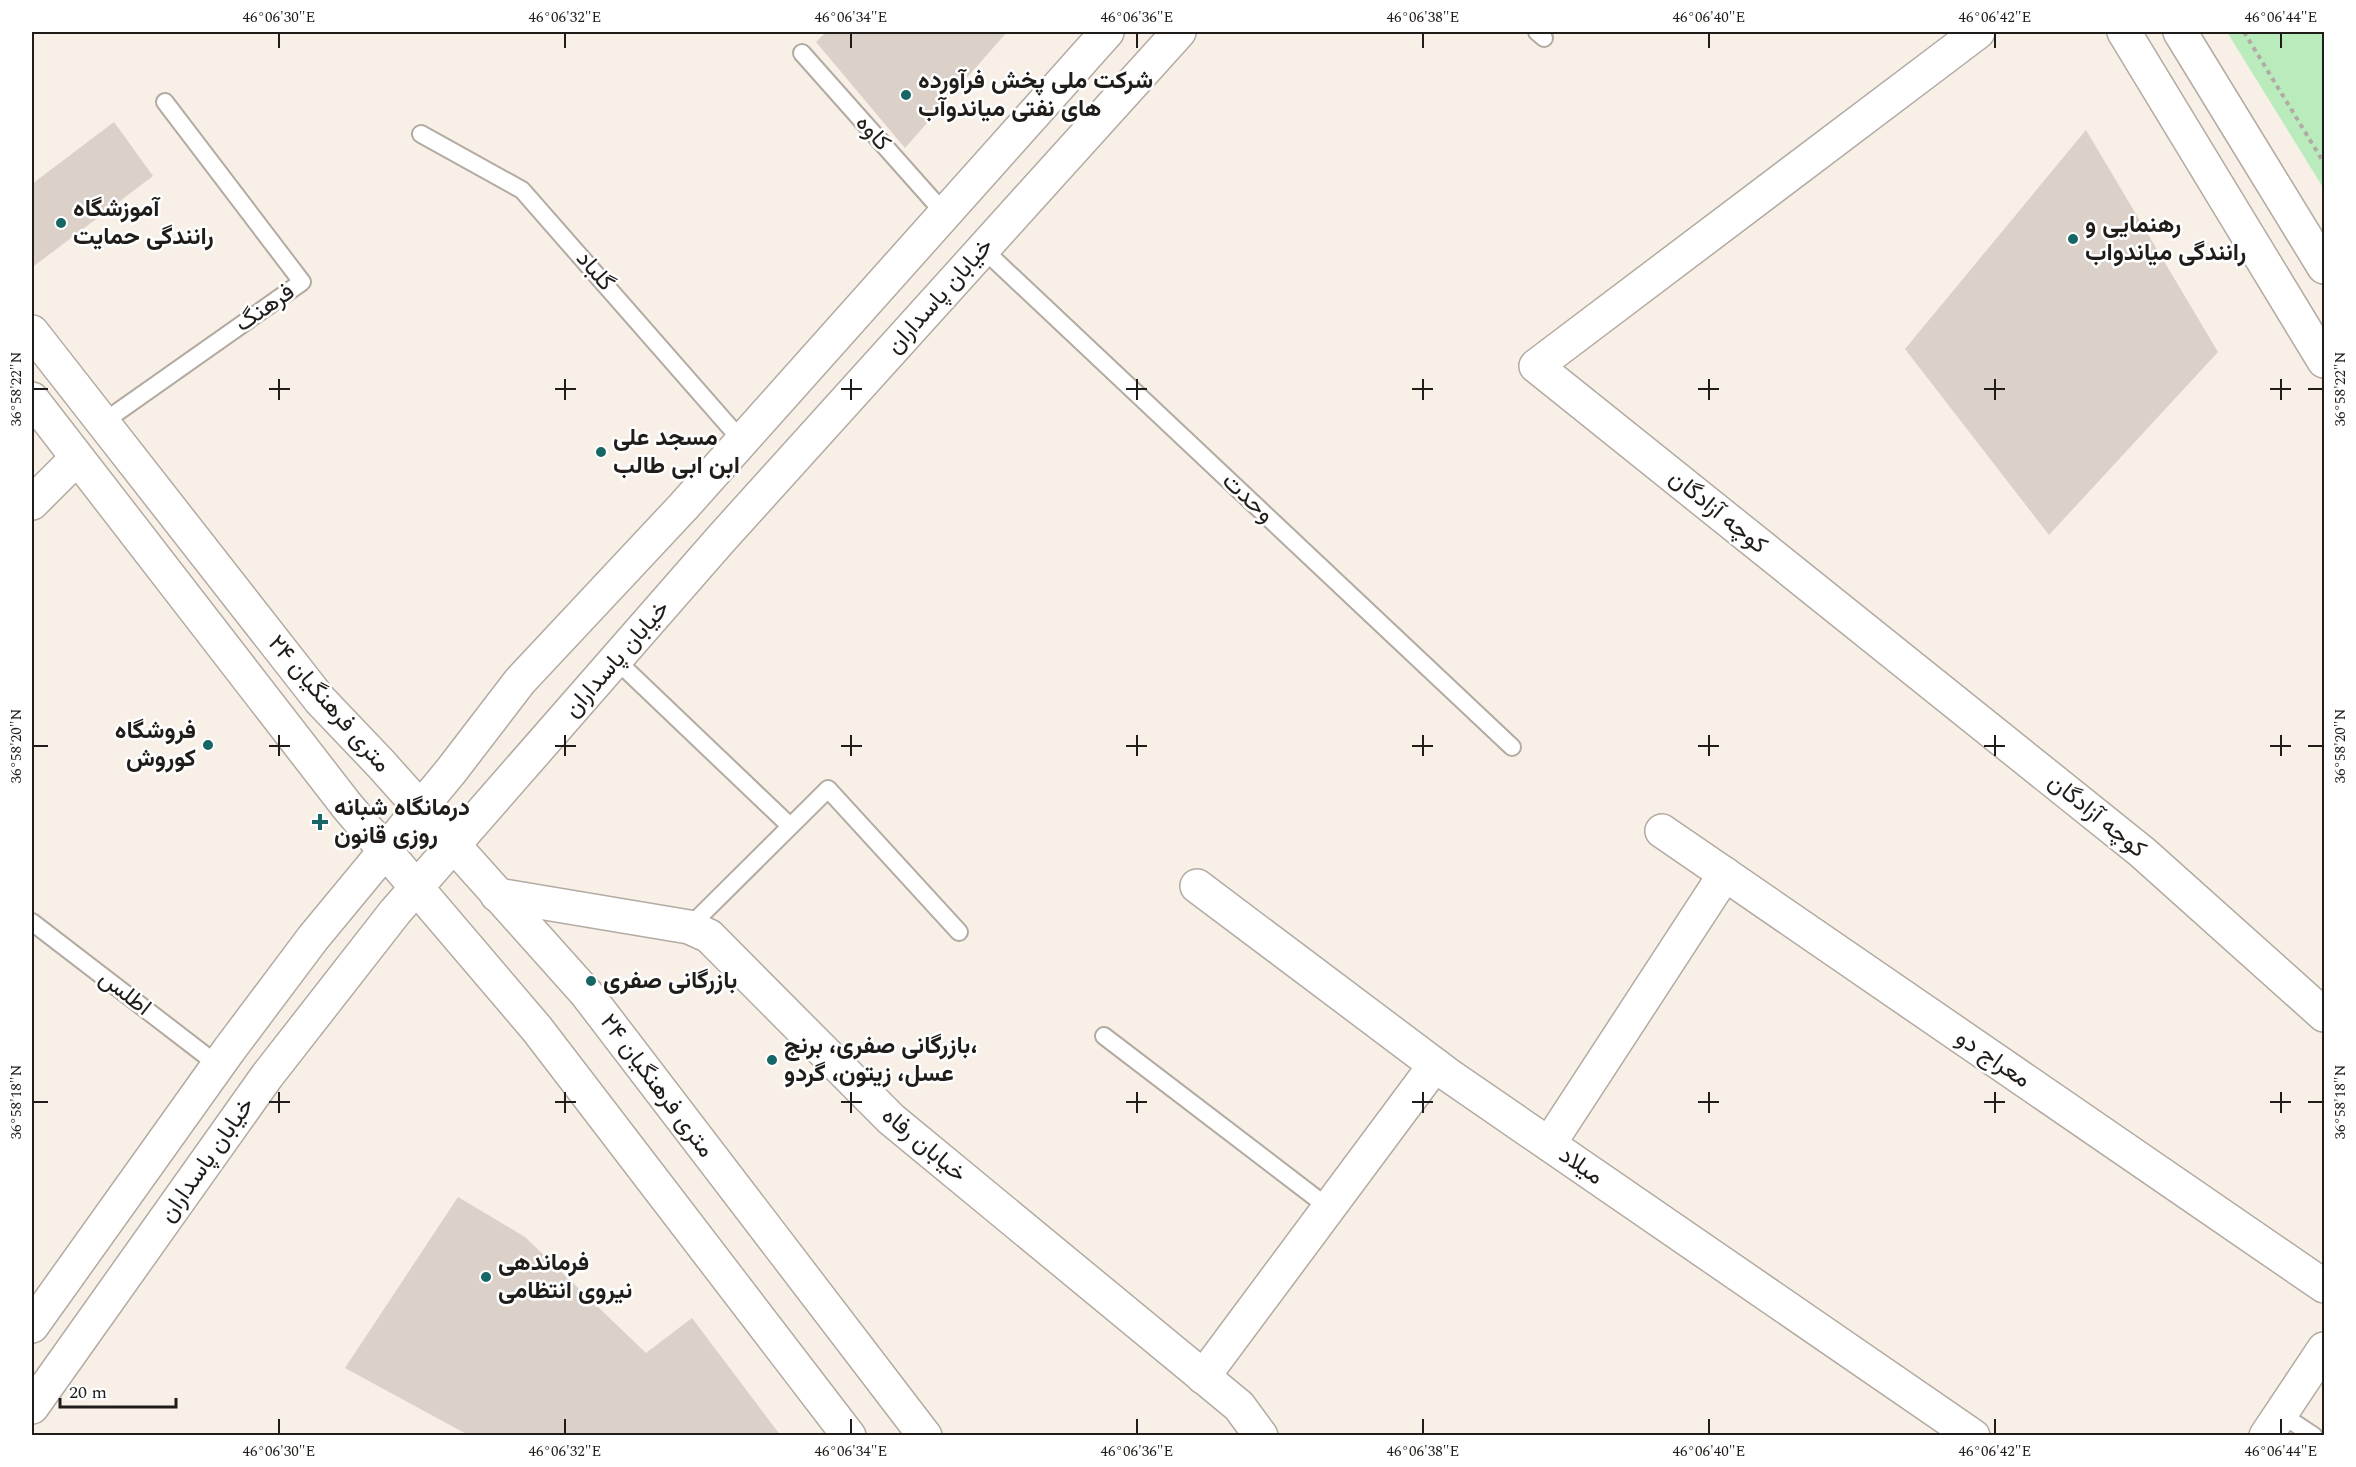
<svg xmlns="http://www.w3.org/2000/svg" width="2356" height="1467" viewBox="0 0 2356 1467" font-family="Spectral,Vazirmatn,serif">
	<rect width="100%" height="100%" fill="#f8efe6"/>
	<path fill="#b9ebbd" d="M2227,32h97v157z"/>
	<g fill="#dbd1c9">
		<path d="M826,32h181l-102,116 -89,-106z"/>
		<path d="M114,122l39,54 -119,90 -2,-3v-79z"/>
		<path d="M2086,130l132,222 -169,183 -144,-186z"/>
		<path d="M458,1197l67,40 121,116 46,-35 89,118h-311l-125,-68z"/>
	</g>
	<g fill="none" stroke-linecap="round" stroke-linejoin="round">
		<defs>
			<g id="service">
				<path d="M1537,32l7,6"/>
				<path d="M802,53l143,161"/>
				<path d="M421,134l101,56 220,251"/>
				<path d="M983,249l529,498"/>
				<path d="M102,423l200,-141 -137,-180"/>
				<path d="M616,660l174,166"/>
				<path d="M32,922l186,143"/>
				<path d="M689,927l139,-138 131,143"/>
				<path d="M1104,1036l225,172"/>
				<path d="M2281,1414l33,22"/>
			</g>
			<g id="minor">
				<path d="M1978,32l-442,334 606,486 182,163"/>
				<path d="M32,503l45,-45"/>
				<path d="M1662,831l662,455"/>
				<path d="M1197,886l250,188 526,362"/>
				<path d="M497,895l192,32 20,9 182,183 348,287 22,30"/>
				<path d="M1549,1144l176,-270"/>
				<path d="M1203,1377l232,-312"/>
				<path d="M2266,1436l58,-87"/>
			</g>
			<g id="secondary">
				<path d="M2124,32l200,329"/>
				<path d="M2180,32l144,235"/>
				<path d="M32,332l288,368 61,64 205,229 339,443"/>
				<path d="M32,399l315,407 190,223 312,407"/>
				<path d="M32,1326l197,-276 84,-112 138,-167 69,-90 163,-174 424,-475"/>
				<path d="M32,1407l235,-331 128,-164 326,-373 458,-507"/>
			</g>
		</defs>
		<use href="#service" stroke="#b3aaa2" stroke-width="20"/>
		<use href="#minor" stroke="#b3aaa2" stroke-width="36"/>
		<use href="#secondary" stroke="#b3aaa2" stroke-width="36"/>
		<path stroke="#b2aba4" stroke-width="4" stroke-dasharray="4.5 4.5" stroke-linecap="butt" d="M2244,32l80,131"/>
		<use href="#service" stroke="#fff" stroke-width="16"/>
		<use href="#minor" stroke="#fff" stroke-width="33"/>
		<use href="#secondary" stroke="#fff" stroke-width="33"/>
	</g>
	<path fill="none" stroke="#201c19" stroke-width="2" d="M279,33v15M565,33v15M851,33v15M1137,33v15M1423,33v15M1709,33v15M1995,33v15M2281,33v15M279,379v21M565,379v21M851,379v21M1137,379v21M1423,379v21M1709,379v21M1995,379v21M2281,379v21M33,389h15M269,389h21M555,389h21M841,389h21M1126,389h21M1412,389h21M1698,389h21M1984,389h21M2270,389h21M2308,389h15M279,735v21M565,735v21M851,735v21M1137,735v21M1423,735v21M1709,735v21M1995,735v21M2281,735v21M33,746h15M269,746h21M555,746h21M841,746h21M1126,746h21M1412,746h21M1698,746h21M1984,746h21M2270,746h21M2308,746h15M279,1092v21M565,1092v21M851,1092v21M1137,1092v21M1423,1092v21M1709,1092v21M1995,1092v21M2281,1092v21M33,1102h15M269,1102h21M555,1102h21M841,1102h21M1126,1102h21M1412,1102h21M1698,1102h21M1984,1102h21M2270,1102h21M2308,1102h15M279,1419v15M565,1419v15M851,1419v15M1137,1419v15M1423,1419v15M1709,1419v15M1995,1419v15M2281,1419v15"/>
	<g fill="#176666" stroke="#fff" stroke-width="2">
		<circle cx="906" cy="95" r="6"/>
		<circle cx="61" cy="223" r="6"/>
		<circle cx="2073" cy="239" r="6"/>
		<circle cx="601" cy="452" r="6"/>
		<circle cx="208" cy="745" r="6"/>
		<path d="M317 813h6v6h6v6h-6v6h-6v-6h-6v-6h6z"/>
		<circle cx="591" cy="981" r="6"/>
		<circle cx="772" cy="1060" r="6"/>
		<circle cx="486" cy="1277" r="6"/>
	</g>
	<g text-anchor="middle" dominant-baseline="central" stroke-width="5" stroke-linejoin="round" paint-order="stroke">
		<g font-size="24" font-weight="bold" fill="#201c19" stroke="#fff" text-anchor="start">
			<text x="918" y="81">شرکت ملی پخش فرآورده<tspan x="918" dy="28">های نفتی میاندوآب</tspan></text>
			<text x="73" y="209">آموزشگاه<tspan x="73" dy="28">رانندگی حمایت</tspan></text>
			<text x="2085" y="225">رهنمایی و<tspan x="2085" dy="28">رانندگی میاندواب</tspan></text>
			<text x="613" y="438">مسجد علی<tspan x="613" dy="28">ابن ابی طالب</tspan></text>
			<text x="196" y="731" text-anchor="end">فروشگاه<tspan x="196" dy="28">کوروش</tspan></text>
			<text x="334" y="808">درمانگاه شبانه<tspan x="334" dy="28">روزی قانون</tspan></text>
			<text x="603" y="981">بازرگانی صفری</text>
			<text x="784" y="1046">بازرگانی صفری، برنج،<tspan x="784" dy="28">عسل، زیتون، گردو</tspan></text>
			<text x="498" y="1263">فرماندهی<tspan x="498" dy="28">نیروی انتظامی</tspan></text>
		</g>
		<g font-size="24" fill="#201c19" stroke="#fff">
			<text transform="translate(873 133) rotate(48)">کاوه</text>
			<text transform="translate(595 271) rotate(49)">گلباد</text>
			<text transform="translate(940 296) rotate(-48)">خیابان پاسداران</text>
			<text transform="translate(265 308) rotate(-35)">فرهنگ</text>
			<text transform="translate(1248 498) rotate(43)">وحدت</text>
			<text transform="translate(1718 512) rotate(39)">کوچه آزادگان</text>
			<text transform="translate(617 659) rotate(-49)">خیابان پاسداران</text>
			<text transform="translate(329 704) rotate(49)">۲۴ متری فرهنگیان</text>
			<text transform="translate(2097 816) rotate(39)">کوچه آزادگان</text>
			<text transform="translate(125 993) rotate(38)">اطلس</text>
			<text transform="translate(1993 1059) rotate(34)">معراج دو</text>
			<text transform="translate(657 1086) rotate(53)">۲۴ متری فرهنگیان</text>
			<text transform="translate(924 1145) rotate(40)">خیابان رفاه</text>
			<text transform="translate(207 1160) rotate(-55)">خیابان پاسداران</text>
			<text transform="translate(1581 1166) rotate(35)">میلاد</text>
		</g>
	</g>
	<rect width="2356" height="1467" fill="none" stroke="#ffffff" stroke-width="66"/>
	<path d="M60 1398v9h116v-9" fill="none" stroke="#201c19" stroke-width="3"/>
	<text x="69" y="1398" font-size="18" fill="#201c19" stroke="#ffffff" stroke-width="4.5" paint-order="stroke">20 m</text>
	<rect x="33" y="33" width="2290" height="1401" fill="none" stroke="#201c19" stroke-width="2"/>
	<g font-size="15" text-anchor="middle" fill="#201c19">
		<text x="279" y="22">46°06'30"E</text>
		<text x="565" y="22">46°06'32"E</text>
		<text x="851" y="22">46°06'34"E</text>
		<text x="1137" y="22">46°06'36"E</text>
		<text x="1423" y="22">46°06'38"E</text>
		<text x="1709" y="22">46°06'40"E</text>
		<text x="1995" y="22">46°06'42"E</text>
		<text x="2281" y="22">46°06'44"E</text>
		<text transform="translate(16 389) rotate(-90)" y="5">36°58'22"N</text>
		<text transform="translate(2340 389) rotate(-90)" y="5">36°58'22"N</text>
		<text transform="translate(16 746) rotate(-90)" y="5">36°58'20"N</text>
		<text transform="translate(2340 746) rotate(-90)" y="5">36°58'20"N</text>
		<text transform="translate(16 1102) rotate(-90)" y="5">36°58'18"N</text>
		<text transform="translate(2340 1102) rotate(-90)" y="5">36°58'18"N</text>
		<text x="279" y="1456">46°06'30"E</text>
		<text x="565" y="1456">46°06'32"E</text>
		<text x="851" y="1456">46°06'34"E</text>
		<text x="1137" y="1456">46°06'36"E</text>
		<text x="1423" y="1456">46°06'38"E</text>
		<text x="1709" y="1456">46°06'40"E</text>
		<text x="1995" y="1456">46°06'42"E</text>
		<text x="2281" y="1456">46°06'44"E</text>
	</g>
</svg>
